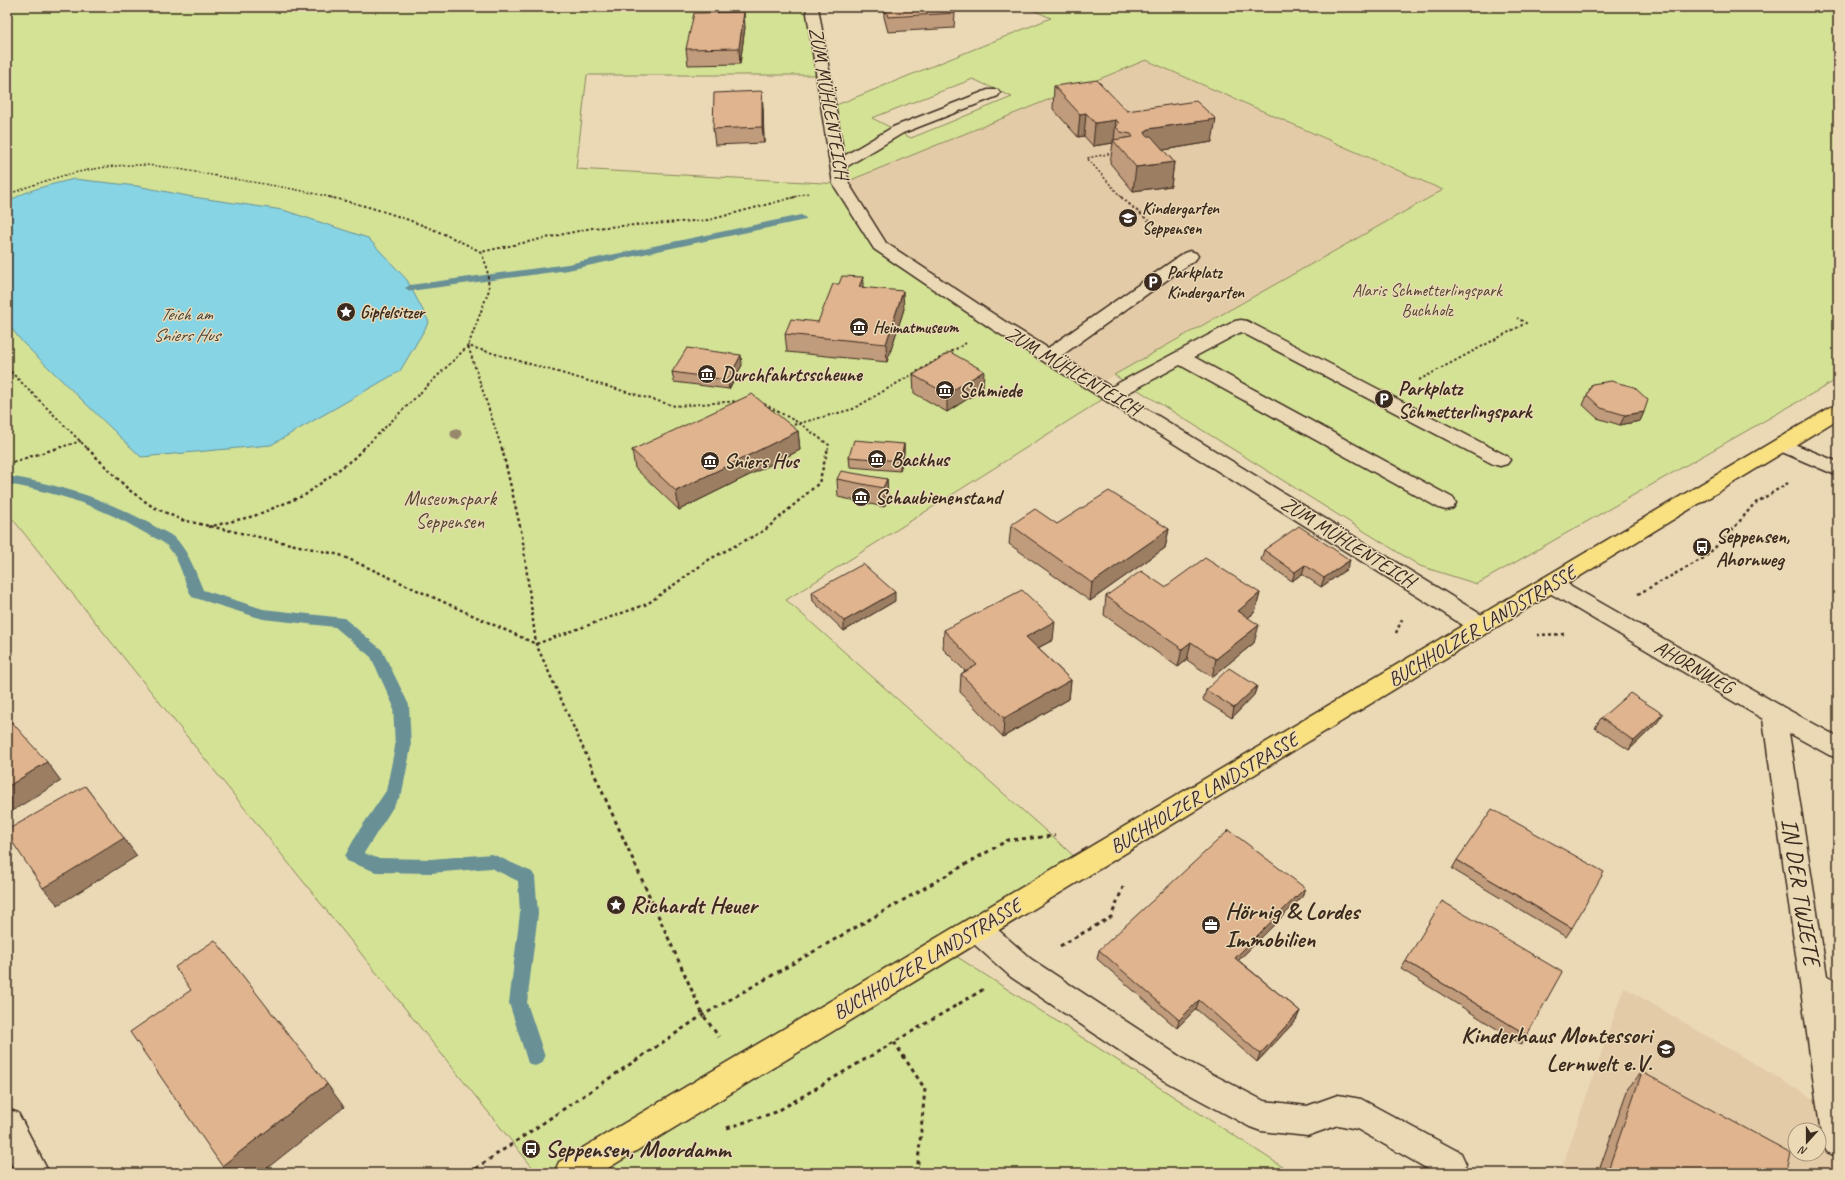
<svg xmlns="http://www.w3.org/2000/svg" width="1845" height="1180" viewBox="0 0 1845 1180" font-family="Caveat,sans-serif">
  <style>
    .built { fill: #e4cba7; fill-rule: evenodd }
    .green { fill: #d4e296; stroke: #88865a; fill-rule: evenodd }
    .water { fill: #86d4e4; stroke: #689095 }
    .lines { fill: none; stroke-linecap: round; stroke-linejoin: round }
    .stream { fill: #689095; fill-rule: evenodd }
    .minor-casing { stroke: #3b2a1e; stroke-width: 3 }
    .major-casing { stroke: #3b2a1e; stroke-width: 3 }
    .path-far3 { stroke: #3b2a1e; stroke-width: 1.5; stroke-dasharray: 2 2; stroke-linecap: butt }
    .path-far2 { stroke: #3b2a1e; stroke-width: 2; stroke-dasharray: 2.5 2.5; stroke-linecap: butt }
    .path-far1 { stroke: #3b2a1e; stroke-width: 2.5; stroke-dasharray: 3 3; stroke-linecap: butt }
    .path { stroke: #3b2a1e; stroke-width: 3; stroke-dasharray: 4 4; stroke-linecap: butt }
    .minor { fill: #ebd9b6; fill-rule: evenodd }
    .major { fill: #f9e181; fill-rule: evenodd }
    .tree { fill: #97886c }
    .wall { fill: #c09b7b; stroke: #3b2a1e }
    .shaded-wall { fill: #9c7e64; stroke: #3b2a1e }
    .building { fill: #dfb48f; stroke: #3b2a1e }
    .labels { text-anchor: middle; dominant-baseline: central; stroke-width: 3; stroke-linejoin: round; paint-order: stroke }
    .far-poi-label { font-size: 17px; font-weight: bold; fill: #3b2a1e; stroke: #ebd9b6; text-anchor: start }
    .far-park-label { font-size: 17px; fill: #524630; stroke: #ebd9b6 }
    .far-water-label { font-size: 18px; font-style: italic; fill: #46443c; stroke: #ebd9b6 }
    .street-label { font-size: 20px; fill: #3b2a1e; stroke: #ebd9b6 }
    .poi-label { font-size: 20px; font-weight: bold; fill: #3b2a1e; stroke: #ebd9b6; text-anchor: start }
    .park-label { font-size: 20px; fill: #524630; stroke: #ebd9b6 }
    .near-street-label { font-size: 24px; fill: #3b2a1e; stroke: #ebd9b6 }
    .near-poi-label { font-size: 24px; font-weight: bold; fill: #3b2a1e; stroke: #ebd9b6; text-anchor: start }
  </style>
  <rect width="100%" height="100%" fill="#ebd9b6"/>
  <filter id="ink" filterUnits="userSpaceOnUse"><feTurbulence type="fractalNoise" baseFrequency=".025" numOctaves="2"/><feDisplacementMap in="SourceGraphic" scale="8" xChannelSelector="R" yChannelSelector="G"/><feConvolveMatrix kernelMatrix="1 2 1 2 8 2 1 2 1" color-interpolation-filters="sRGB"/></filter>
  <g filter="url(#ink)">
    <g class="built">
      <polygon points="1146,60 1443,190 1097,385 880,246 841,184"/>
      <path d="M1624,987L1834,1111L1838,1141V1173H1560ZM1795,1130H1819V1154H1795Z"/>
    </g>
    <path class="green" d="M7,7H812L824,75H587L576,169L841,184L829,108L1051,18L1026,7H1838V379L1477,584L1420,566L1114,375L1443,190L1146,60L841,184L880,246L1111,394L786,600L1084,865L945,949L1292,1173H537L7,512ZM973,79L1012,97L911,138L872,118Z"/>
    <path class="water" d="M74,179L137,186L193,197L283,210L368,238L407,280L429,322L400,371L271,445L141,457L23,343L7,323V203C26,189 51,185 74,179Z"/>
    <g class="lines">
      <g class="stream">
        <polygon points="801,215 806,218 805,220 568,270 410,291 405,288 410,285 568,264"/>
        <path d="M7,476C59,484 109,500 154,526C162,531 172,534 178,541C190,555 196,573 203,590L263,609L344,618L382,650L409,705L411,747L402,793L364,853L377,858L431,859L492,854L532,872L535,877L538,913L527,1003L545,1057L542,1063L535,1066L528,1063L509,1003L520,913L518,881L491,868L431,873L376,872L347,861L345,856L358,832L386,791L395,747L393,705L371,657L335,627L263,619L192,597C183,581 181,561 168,547C162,540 152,537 145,533C102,507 56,492 7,484Z"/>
      </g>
      <defs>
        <g id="minor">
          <polygon points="806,7 818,7 844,156 893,127 988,90 998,90 1000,93 998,96 903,133 846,167 849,184 886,243 1004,321 1048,348 1184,253 1190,251 1196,253 1198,256 1196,259 1061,356 1111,387 1235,321 1241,320 1247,321 1507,456 1510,460 1507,464 1500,466 1493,464 1241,332 1194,357 1453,498 1456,503 1453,508 1446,510 1439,508 1180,365 1124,395 1490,620 1493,626 1490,632 1482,634 1474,632 992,329 874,249 833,184"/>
          <polygon points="1782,439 1838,462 1838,476 1775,449 1772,445 1775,441"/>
          <polygon points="1551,576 1559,579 1783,707 1838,737 1838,758 1829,755 1789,733 1827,976 1838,981 1838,1008 1832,1006 1838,1042 1838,1157 1827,1152 1822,1141 1763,719 1543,589 1540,584 1543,579"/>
          <polygon points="977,917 987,920 1031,959 1185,1060 1264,1101 1307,1106 1338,1095 1361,1099 1461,1153 1466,1164 1462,1173 1435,1173 1357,1129 1338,1125 1307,1136 1261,1131 1250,1127 1163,1080 1011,977 967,938 963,929 967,920"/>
          <polygon points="7,1109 18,1113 49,1173 16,1173 7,1156"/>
        </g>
        <polygon id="major" points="1838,405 1838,419 600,1173 554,1173 559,1162 1831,407"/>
      </defs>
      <use href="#minor" class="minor-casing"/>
      <use href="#major" class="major-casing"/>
      <g class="path-far3">
        <polyline points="1113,153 1087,158 1122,198"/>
        <path d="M7,195C46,179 87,167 130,165C159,164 188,171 217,176C256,183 295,188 333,198"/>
        <polyline points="791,198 808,193"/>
      </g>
      <g class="path-far2">
        <path d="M329,197C382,209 432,226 481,252"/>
        <polyline points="1121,197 1165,235"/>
        <polyline points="7,368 88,449"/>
        <polyline points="1419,380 1526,323 1517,318"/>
        <polyline points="764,404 799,423 829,445 828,449"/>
        <polyline points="789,426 853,409 966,343"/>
        <polyline points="55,449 81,441"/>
        <polyline points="363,449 468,346 675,406 739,401"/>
        <polyline points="502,449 468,346 489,290 487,267 481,252 592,228 709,220 795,197"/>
      </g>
      <g class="path-far1">
        <polyline points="87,448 129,490 153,507 182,520 340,555 536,644 647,604 710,559 765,530 819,483 828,448"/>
        <polyline points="502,448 522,535 536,644 593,770"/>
        <polyline points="7,464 58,448"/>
        <polyline points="208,527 254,516 305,495 353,459 364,448"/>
        <polyline points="1638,594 1704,558 1729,534 1754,504 1788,483"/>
        <polyline points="1396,633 1403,617"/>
        <polyline points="1537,635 1566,634"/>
      </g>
      <g class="path">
        <polyline points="592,769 703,1015 719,1037"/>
        <polyline points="1060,946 1111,917 1123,887"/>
        <polyline points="894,1042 925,1089 917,1173"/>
        <polyline points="727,1128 776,1112 984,989"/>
        <polyline points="469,1173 703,1015 1008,840 1055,836"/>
      </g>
      <use href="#minor" class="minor"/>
      <use href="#major" class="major"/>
    </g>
    <circle class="tree" cx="456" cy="434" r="5.5"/>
    <g class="wall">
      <polygon points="884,7 952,7 955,13 954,28 888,32 884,17"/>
      <polygon points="745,27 740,64 688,65 686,49"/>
      <polygon points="1054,86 1127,111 1212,142 1163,150 1174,162 1171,186 1133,191 1110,163 1113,143 1093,146 1084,136 1078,137 1053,109"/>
      <polygon points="763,107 764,143 715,145 713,129"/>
      <polygon points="863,287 904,309 887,362 787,352 785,334 818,322"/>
      <polygon points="742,365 729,389 674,382 672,372"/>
      <polygon points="913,375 983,389 947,412 914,393"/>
      <polygon points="1592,384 1644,412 1640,421 1620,425 1597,418 1583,405"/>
      <polygon points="798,431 800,450 679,510 635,468 632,450"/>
      <polygon points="904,444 904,453 900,471 850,467 849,457"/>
      <polygon points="837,479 887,479 888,498 884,507 838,497"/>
      <polygon points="1057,524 1169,529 1165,548 1090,601 1009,544 1011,525"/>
      <polygon points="1264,550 1350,560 1347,569 1321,587 1302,574 1292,581 1261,560"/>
      <polygon points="1165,587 1260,593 1255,612 1248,618 1254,643 1212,677 1187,660 1178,667 1104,615 1106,596"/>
      <polygon points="812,592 895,601 844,631 813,601"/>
      <polygon points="944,630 1053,640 1038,648 1071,680 1069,699 1003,737 960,692 961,674 965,671 943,649"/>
      <polygon points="1257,686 1254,695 1232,718 1203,700 1206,690"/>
      <polygon points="1601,718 1657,723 1629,750 1595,728"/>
      <polygon points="1457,860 1572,928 1566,937 1452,869"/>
      <polygon points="1302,897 1238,960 1300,1011 1296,1020 1257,1062 1196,1009 1177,1028 1097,959 1099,950"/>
      <polygon points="1406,961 1527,1035 1521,1044 1401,969"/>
      <polygon points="1642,1072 1786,1173 1598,1173 1628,1088"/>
    </g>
    <g class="shaded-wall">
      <polygon points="744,12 745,27 740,64 739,48"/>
      <polygon points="762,91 763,107 764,143 762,127"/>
      <polygon points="1086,113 1084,136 1078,137 1080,114"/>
      <polygon points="1216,119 1212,142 1145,153 1145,133 1148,129"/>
      <polygon points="1116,120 1114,141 1113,140 1113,143 1093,146 1095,123"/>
      <polygon points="1174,162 1171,186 1133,191 1136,167"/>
      <polygon points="863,277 863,295 859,287"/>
      <polygon points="903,291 904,309 887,362 886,344"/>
      <polygon points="741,355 742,365 729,389 728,380"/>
      <polygon points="984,371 983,389 947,412 947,394"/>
      <polygon points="1644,412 1640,421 1620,425 1625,415"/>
      <polygon points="798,431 800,450 679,510 676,491"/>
      <polygon points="904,444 904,453 900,471 900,461"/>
      <polygon points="887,479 888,498 884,507 883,488"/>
      <polygon points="1169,529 1165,548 1090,601 1092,583"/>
      <polygon points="1350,560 1347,569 1321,587 1324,578"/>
      <polygon points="1305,565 1302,574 1292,581 1295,572"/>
      <polygon points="895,592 895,601 844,631 844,621"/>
      <polygon points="1260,593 1255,612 1234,629 1238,611"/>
      <polygon points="1055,621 1053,640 1024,655 1026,637"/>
      <polygon points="1259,625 1254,643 1212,677 1216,659"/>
      <polygon points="1191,642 1187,660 1178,667 1182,649"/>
      <polygon points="7,672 10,676 7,678"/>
      <polygon points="1071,680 1069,699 1003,737 1004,718"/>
      <polygon points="1257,686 1254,695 1232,718 1234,708"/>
      <polygon points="1663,714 1657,723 1629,750 1634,741"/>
      <polygon points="47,762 61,781 7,814 7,787"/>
      <polygon points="85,786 137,856 58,905 43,888"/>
      <polygon points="1305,888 1302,897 1232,967 1235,958"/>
      <polygon points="1199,1000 1196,1009 1177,1028 1179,1020"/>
      <polygon points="1300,1011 1296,1020 1257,1062 1260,1054"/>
      <polygon points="327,1084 344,1107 261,1173 229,1173 222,1166"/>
    </g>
    <g class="building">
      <polygon points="885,7 952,7 955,13 888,17"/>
      <polygon points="744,12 739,48 686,49 694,13"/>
      <polygon points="1097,80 1127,111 1196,101 1216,119 1148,129 1145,133 1147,136 1151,136 1174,162 1136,167 1113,140 1133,137 1131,134 1121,132 1116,127 1119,123 1116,120 1095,123 1086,113 1080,114 1054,86"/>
      <polygon points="762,91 762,127 713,129 714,93"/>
      <polygon points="842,276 863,277 859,287 903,291 886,344 785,334 791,319 818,322 833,284 839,284"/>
      <polygon points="687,348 741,355 728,380 672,372"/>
      <polygon points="950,352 984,371 947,394 913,375"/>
      <polygon points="1611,381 1634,387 1648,400 1644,412 1625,415 1601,408 1587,395 1592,384"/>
      <polygon points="752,394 798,431 676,491 632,450"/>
      <polygon points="854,440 904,444 900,461 849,457"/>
      <polygon points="841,471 887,479 883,488 837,479"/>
      <polygon points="1109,491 1169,529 1092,583 1011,525 1035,509 1057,524"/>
      <polygon points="1299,526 1350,560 1324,578 1305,565 1295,572 1264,550"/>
      <polygon points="1205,558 1260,593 1238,611 1259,625 1216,659 1191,642 1182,649 1106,596 1141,571 1165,587"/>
      <polygon points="863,564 895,592 844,621 812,592"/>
      <polygon points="1022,590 1055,621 1026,637 1071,680 1004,718 961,674 977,665 944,630"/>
      <polygon points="1229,668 1257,686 1234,708 1206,690"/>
      <polygon points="1630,693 1663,714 1634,741 1601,718"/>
      <polygon points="11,721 47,762 7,787 7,724"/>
      <polygon points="85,786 124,838 43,888 7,834 7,830"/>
      <polygon points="1492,809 1604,872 1572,928 1457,860"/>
      <polygon points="1229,830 1305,888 1235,958 1300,1011 1260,1054 1199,1000 1179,1020 1099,950"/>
      <polygon points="1442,901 1562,972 1527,1035 1406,961"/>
      <polygon points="215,940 327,1084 222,1166 130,1032 191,990 175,967"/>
      <polygon points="1642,1072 1791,1153 1786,1173 1607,1173"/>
    </g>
  </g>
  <defs>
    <symbol id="school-disc" viewBox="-11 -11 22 22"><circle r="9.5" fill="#3b2a1e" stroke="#ebd9b6"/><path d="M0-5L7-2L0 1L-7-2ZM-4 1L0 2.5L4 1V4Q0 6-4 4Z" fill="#fff"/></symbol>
    <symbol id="parking-disc" viewBox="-11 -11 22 22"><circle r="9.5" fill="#3b2a1e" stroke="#ebd9b6"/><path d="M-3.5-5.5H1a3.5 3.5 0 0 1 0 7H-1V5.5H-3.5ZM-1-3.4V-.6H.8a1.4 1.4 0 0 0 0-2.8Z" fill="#fff"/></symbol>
    <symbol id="sight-disc" viewBox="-11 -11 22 22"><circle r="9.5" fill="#3b2a1e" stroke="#ebd9b6"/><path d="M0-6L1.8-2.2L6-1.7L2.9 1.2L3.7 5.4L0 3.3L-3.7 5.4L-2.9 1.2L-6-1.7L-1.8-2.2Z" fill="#fff"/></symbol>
    <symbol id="museum-disc" viewBox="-11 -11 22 22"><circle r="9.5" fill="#3b2a1e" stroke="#ebd9b6"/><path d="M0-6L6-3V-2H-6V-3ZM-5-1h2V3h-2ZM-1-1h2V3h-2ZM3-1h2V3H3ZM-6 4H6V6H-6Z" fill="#fff"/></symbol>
    <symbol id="bus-disc" viewBox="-11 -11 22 22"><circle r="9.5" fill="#3b2a1e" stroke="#ebd9b6"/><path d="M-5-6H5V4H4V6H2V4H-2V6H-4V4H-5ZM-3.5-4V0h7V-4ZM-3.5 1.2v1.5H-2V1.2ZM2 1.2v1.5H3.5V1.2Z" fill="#fff"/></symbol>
    <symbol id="office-disc" viewBox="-11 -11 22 22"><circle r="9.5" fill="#3b2a1e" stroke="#ebd9b6"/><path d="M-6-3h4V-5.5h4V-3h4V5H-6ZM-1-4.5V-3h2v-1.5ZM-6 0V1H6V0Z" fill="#fff"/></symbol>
  </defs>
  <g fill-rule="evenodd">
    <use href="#school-disc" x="1117" y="207" width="22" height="22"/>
    <use href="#parking-disc" x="1142" y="271" width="22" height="22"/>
    <use href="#sight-disc" x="335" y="301" width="22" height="22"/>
    <use href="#museum-disc" x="848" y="316" width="22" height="22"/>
    <use href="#museum-disc" x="696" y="363" width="22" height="22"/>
    <use href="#museum-disc" x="934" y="379" width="22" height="22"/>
    <use href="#parking-disc" x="1373" y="388" width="22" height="22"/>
    <use href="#museum-disc" x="866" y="448" width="22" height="22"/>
    <use href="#museum-disc" x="699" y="450" width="22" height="22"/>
    <use href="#museum-disc" x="850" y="486" width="22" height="22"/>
    <use href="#bus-disc" x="1691" y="536" width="22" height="22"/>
    <use href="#sight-disc" x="605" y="894" width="22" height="22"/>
    <use href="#office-disc" x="1200" y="914" width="22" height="22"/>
    <use href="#school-disc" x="1655" y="1038" width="22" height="22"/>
    <use href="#bus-disc" x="520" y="1138" width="22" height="22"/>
  </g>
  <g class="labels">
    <g class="far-poi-label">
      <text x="1142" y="208">Kindergarten<tspan x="1142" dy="20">Seppensen</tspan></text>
      <text x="1167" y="272">Parkplatz<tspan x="1167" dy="20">Kindergarten</tspan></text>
      <text x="360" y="312">Gipfelsitzer</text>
      <text x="873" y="327">Heimatmuseum</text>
    </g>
    <g class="far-park-label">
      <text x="1427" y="290">Alaris Schmetterlingspark<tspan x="1427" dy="20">Buchholz</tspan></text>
    </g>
    <g class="far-water-label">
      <text x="186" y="314">Teich am<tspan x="186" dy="21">Sniers Hus</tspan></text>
    </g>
    <g class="street-label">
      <text transform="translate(829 103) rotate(80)">ZUM MÜHLENTEICH</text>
      <text transform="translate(1073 371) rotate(31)">ZUM MÜHLENTEICH</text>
      <text transform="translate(1348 542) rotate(32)">ZUM MÜHLENTEICH</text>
      <text transform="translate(1482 626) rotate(-31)">BUCHHOLZER LANDSTRASSE</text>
      <text transform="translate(1694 667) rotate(30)">AHORNWEG</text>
      <text transform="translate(1204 793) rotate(-31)">BUCHHOLZER LANDSTRASSE</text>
      <text transform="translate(927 959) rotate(-31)">BUCHHOLZER LANDSTRASSE</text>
    </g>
    <g class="poi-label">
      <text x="721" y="374">Durchfahrtsscheune</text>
      <text x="1398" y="388">Parkplatz<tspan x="1398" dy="23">Schmetterlingspark</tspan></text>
      <text x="959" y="390">Schmiede</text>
      <text x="891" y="459">Backhus</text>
      <text x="724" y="461">Sniers Hus</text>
      <text x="875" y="497">Schaubienenstand</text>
      <text x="1716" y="536">Seppensen,<tspan x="1716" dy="23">Ahornweg</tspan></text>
    </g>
    <g class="park-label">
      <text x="450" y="498">Museumspark<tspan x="450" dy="23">Seppensen</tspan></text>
    </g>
    <g class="near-street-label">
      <text transform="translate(1801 892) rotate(81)">IN DER TWIETE</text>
    </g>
    <g class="near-poi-label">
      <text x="630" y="905">Richardt Heuer</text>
      <text x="1225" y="911">Hörnig &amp; Lordes<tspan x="1225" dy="28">Immobilien</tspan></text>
      <text x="1652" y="1035" text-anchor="end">Kinderhaus Montessori<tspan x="1652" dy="28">Lernwelt e.V.</tspan></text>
      <text x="545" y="1149">Seppensen, Moordamm</text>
    </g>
  </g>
  <rect width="1845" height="1180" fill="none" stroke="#ebd9b6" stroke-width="24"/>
  <rect x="12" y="12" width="1821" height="1156" fill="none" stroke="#3b2a1e" stroke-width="1.5" filter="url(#ink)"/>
  <g transform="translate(1807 1142) rotate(201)"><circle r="19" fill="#ebd9b6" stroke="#a59379"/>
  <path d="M0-3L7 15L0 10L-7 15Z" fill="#3b2a1e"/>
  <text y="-6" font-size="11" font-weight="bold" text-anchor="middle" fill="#3b2a1e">N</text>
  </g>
</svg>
